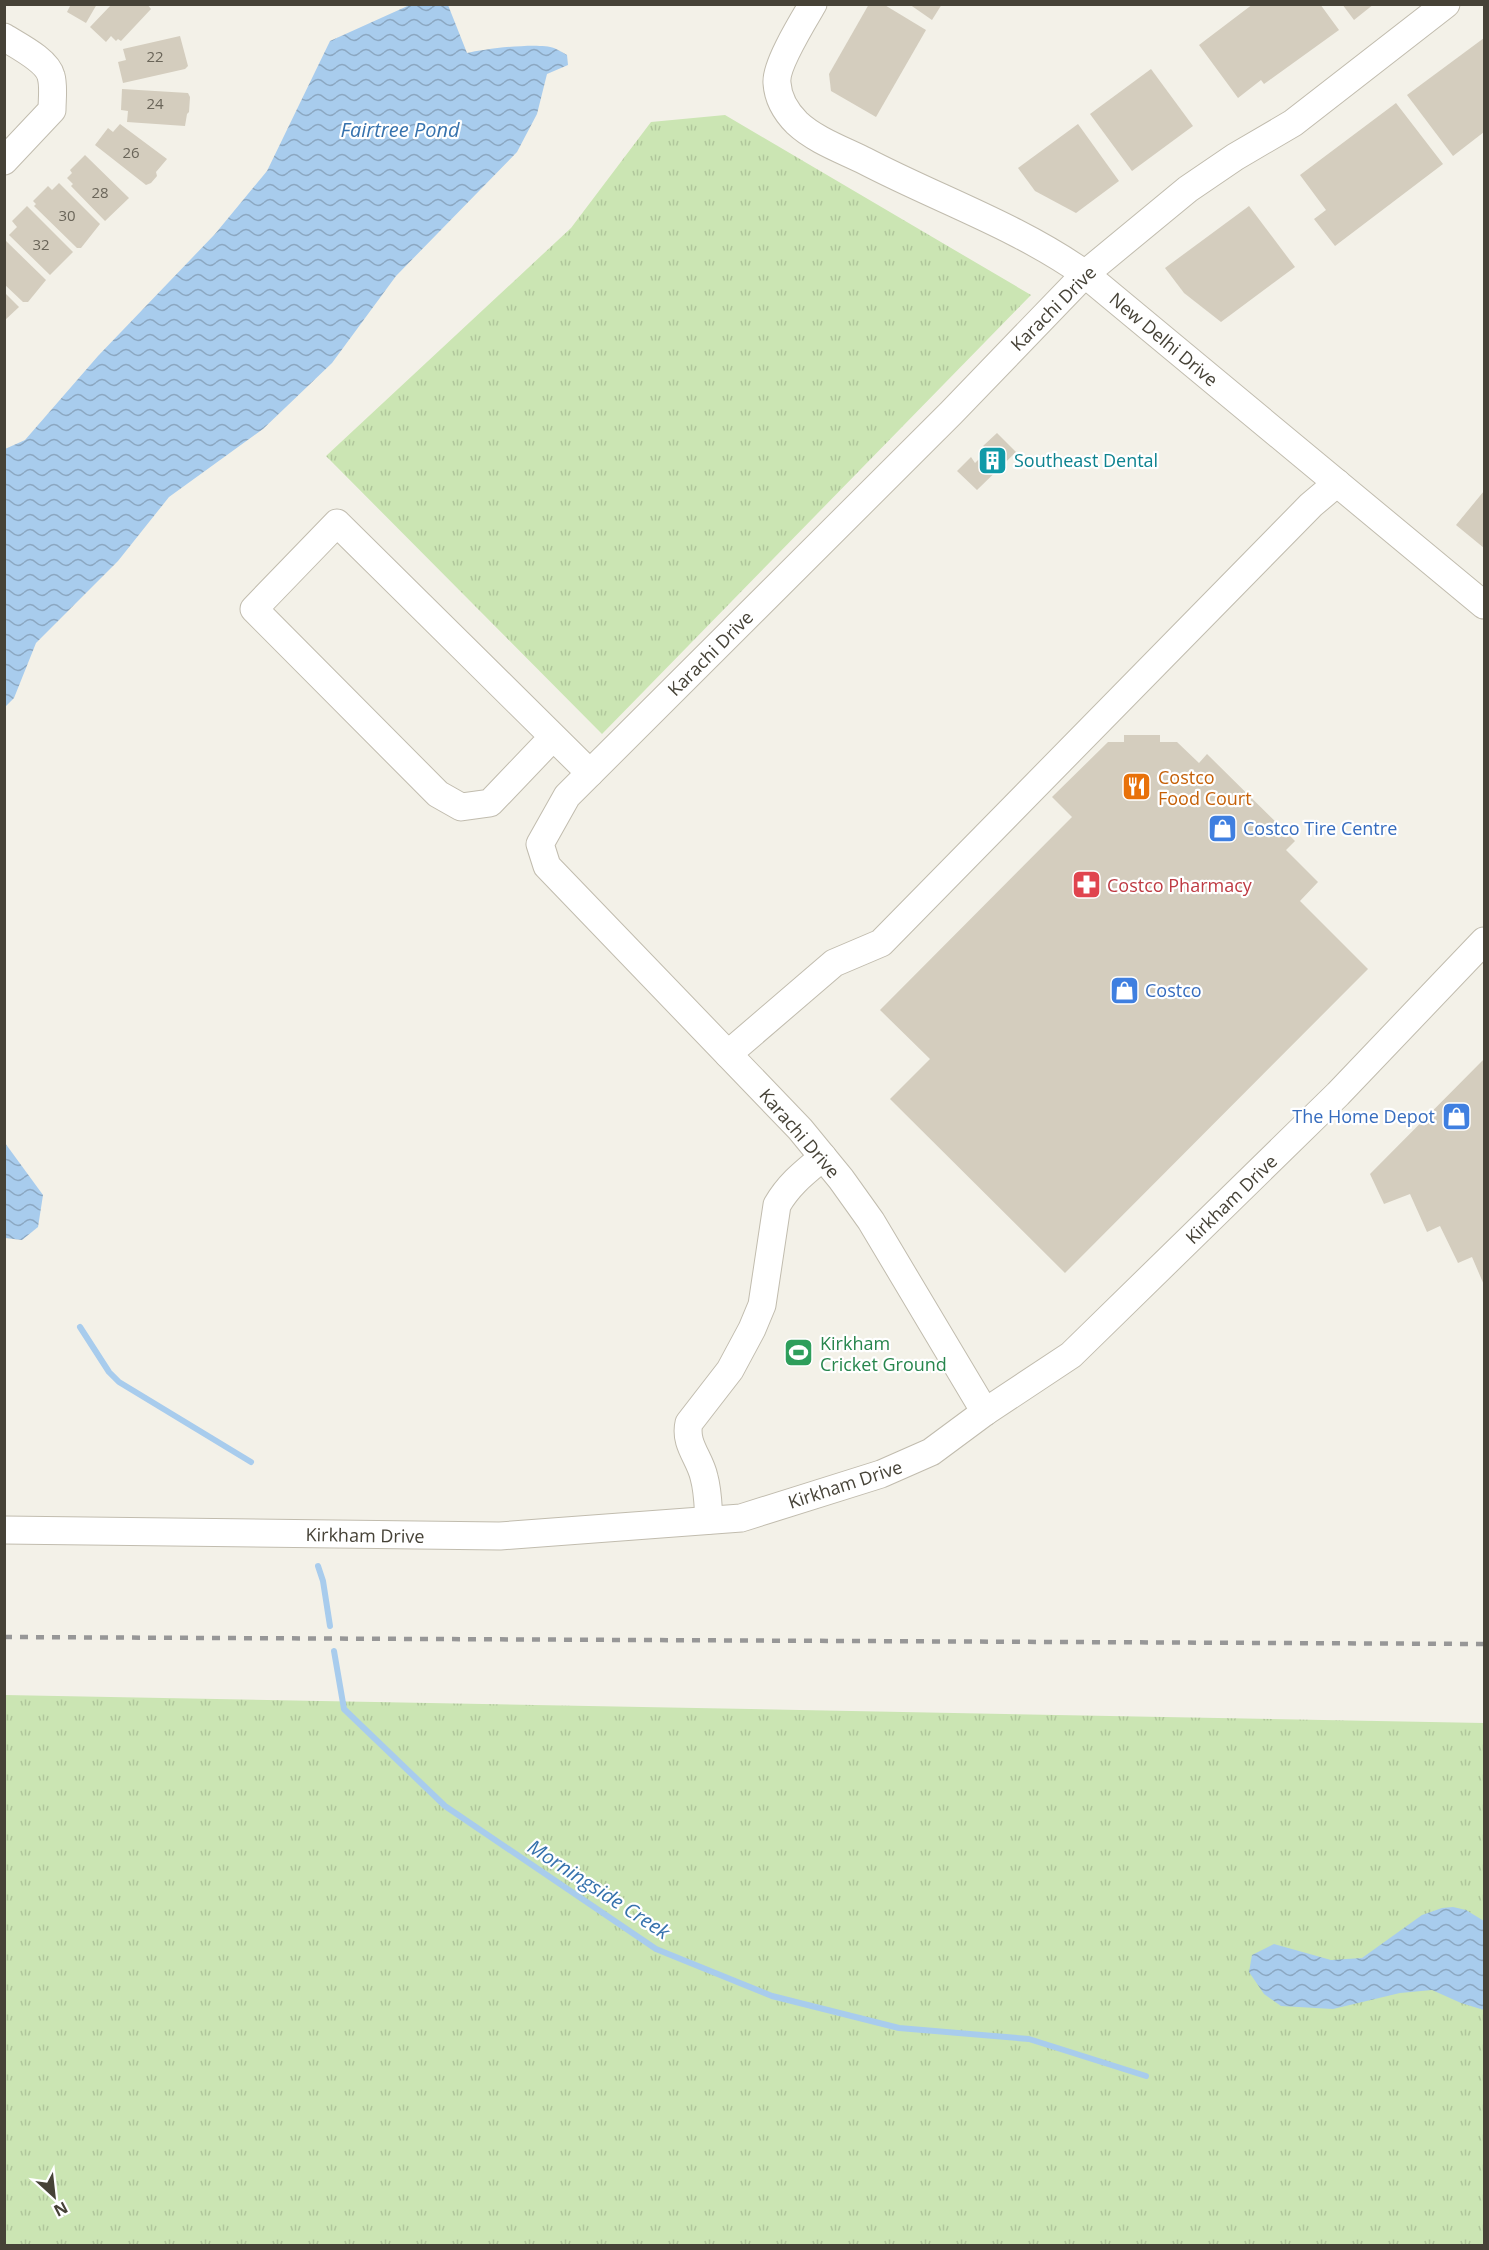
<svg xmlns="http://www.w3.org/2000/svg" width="1489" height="2250" viewBox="0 0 1489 2250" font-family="'Open Sans',sans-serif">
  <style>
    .grass { fill: url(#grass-tufts) }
    .water { fill: url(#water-waves) }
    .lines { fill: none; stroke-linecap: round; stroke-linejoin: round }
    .stream { stroke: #a8cced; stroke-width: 6 }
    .building { fill: #d4cdbe }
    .minor-casing { stroke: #c1bcae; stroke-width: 29 }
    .minor { stroke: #fff; stroke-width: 27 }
    .rail { stroke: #979797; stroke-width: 4.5; stroke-dasharray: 8 8; stroke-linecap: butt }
    .labels { text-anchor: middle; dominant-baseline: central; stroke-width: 4.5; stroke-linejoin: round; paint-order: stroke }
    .number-label { font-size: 15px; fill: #6a6559 }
    .street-label { font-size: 18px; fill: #464237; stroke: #fff }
    .culture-label { font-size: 18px; fill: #0d838f; stroke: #fff; text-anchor: start }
    .food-label { font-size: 18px; fill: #c56008; stroke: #fff; text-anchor: start }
    .shop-label { font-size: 18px; fill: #366cbe; stroke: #fff; text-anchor: start }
    .health-label { font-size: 18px; fill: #be3a42; stroke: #fff; text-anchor: start }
    .leisure-label { font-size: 18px; fill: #27864d; stroke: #fff; text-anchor: start }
    .water-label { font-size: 20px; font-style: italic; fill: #3672ad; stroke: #fff }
  </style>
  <defs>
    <pattern id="grass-tufts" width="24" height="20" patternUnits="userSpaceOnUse" patternTransform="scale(1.5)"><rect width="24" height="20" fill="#cbe5b3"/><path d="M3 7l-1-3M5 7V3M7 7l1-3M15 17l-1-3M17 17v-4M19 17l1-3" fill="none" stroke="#b0c69b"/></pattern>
    <pattern id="water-waves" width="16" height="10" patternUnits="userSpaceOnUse" patternTransform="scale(1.5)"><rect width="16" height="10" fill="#a8cced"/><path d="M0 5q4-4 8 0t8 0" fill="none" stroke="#8ba7c1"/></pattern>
  </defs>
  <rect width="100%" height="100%" fill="#f3f1e8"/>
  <g class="grass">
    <polygon points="725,115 1031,295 602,734 326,456 571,228 651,122"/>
    <polygon points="5,1695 1484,1723 1484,2245 5,2246"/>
  </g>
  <g class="water">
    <path d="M412,4L448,5L467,53C485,49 538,42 554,48C559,50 563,53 567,55L568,65L547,74L537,114L517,152L396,276L332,363L263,429L169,497L118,561L36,643L14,698L5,707V449L25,440L98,356L215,234L267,171L330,41Z"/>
    <polygon points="5,1143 43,1195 38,1227 22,1240 5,1238"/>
    <polygon points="1453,1907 1466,1910 1484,1921 1484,2010 1461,2003 1432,1990 1400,1993 1333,2009 1281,2006 1264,1994 1249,1972 1252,1955 1274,1944 1331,1960 1362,1958 1422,1915 1442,1908"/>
  </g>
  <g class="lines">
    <g class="stream">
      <polyline points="80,1327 109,1372 119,1382 251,1462"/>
      <polyline points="318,1566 323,1581 330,1626"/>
      <polyline points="334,1651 344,1709 445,1806 656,1949 772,1996 899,2028 1029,2039 1146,2076"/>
    </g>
  </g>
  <g class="building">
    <polygon points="71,4 97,4 86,23 67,12"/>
    <polygon points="112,4 147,4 151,9 121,41 118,39 116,41 111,36 106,42 90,27"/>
    <polygon points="869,4 883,4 926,30 876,117 831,91 829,74"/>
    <polygon points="909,4 942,4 932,20"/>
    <polygon points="1253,4 1320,4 1339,30 1264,84 1261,80 1238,98 1199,45"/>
    <polygon points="1342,4 1374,4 1354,20"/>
    <polygon points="180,36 188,66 185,69 123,83 118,62 126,60 123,49"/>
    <polygon points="1484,38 1484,132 1453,156 1407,95"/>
    <polygon points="1151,69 1193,126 1132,171 1090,114"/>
    <polygon points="122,89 188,93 190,97 189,112 187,114 185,126 127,122 128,111 121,110"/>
    <polygon points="1396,103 1443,164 1335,246 1314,219 1326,210 1300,175"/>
    <polygon points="120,124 167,159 156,172 157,176 151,183 146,185 95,145 108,128 113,132"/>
    <polygon points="1078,124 1119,181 1076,213 1035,191 1018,168"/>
    <polygon points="85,155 129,198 105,221 71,186 73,184 67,178 72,173 70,170"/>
    <polygon points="59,183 100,224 81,248 77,248 34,206 36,204 33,201 48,186 52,190"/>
    <polygon points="27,206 73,252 50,275 9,235 17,227 12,221"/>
    <polygon points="1249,206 1295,267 1221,322 1184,293 1165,268"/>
    <polygon points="4,239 46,280 28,302 23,302 4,284"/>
    <polygon points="4,292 19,307 4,321"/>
    <polygon points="997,433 1016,452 977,490 957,471 971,457 975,463 988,450 983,446"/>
    <polygon points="1484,491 1484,548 1456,525"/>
    <polygon points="1124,735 1160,735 1160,742 1177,742 1199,763 1207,754 1295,841 1286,850 1318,882 1300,901 1368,969 1065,1273 890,1099 930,1059 880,1010 1072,817 1052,797 1108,742 1124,742"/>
    <polygon points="1484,1059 1484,1285 1472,1257 1458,1263 1440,1226 1427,1232 1410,1194 1384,1204 1370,1174"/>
  </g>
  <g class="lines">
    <defs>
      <g id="minor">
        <path d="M813,4C803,21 775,66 777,83C778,99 786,112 797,123C815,140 843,150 865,161C938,199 1017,226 1085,274L1484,605"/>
        <path d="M4,37C18,46 47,60 51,76C54,86 52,99 52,110L4,161"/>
        <polyline points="553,737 490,803 461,807 438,794 254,609 337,523 590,773"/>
        <polyline points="728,1054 834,963 881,943 1311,505 1337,483"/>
        <polyline points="985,1412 871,1221 841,1179 800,1129 547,866 540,844 567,796 951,413 1085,274 1188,189 1235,157 1293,123 1446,4"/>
        <path d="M709,1520C708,1506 708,1491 704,1477C700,1458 684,1444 689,1423L730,1370L752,1329L762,1305L777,1205C789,1184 805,1172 823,1157"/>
        <polyline points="4,1530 500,1536 741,1518 881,1474 931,1452 985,1412 1071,1355 1338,1094 1484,941"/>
      </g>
    </defs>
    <use href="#minor" class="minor-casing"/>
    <use href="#minor" class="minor"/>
    <polyline class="rail" points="4,1637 1484,1644"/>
  </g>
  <defs>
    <symbol id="building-square" viewBox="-11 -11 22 22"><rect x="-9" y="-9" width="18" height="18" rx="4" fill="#0f9aa8" stroke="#fff"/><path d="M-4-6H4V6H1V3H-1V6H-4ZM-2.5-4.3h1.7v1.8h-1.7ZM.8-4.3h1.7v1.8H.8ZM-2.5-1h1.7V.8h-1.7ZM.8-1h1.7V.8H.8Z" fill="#fff"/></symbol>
    <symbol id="restaurant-square" viewBox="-11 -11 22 22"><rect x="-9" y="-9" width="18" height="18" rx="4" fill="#e8710a" stroke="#fff"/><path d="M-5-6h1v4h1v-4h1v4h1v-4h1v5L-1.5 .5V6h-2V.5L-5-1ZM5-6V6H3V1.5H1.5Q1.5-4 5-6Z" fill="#fff"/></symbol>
    <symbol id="shop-square" viewBox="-11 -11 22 22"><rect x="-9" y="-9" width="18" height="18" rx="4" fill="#3f7fe0" stroke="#fff"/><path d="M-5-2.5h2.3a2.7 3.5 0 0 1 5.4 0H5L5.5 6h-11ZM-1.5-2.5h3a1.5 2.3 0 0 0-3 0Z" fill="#fff"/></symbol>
    <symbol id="pharmacy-square" viewBox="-11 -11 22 22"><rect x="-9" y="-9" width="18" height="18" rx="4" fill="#e0444e" stroke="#fff"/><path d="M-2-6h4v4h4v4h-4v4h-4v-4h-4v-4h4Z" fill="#fff"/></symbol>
    <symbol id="stadium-square" viewBox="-11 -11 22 22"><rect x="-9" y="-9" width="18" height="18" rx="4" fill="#2e9e5b" stroke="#fff"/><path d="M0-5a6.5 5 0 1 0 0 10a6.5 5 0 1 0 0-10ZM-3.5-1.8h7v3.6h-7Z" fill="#fff"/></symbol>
  </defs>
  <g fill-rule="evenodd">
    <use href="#building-square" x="976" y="444" width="33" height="33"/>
    <use href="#restaurant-square" x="1120" y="770" width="33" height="33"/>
    <use href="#shop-square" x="1206" y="812" width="33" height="33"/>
    <use href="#pharmacy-square" x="1070" y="868" width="33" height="33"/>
    <use href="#shop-square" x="1108" y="974" width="33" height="33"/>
    <use href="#shop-square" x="1440" y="1100" width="33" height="33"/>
    <use href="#stadium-square" x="782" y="1336" width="33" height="33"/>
  </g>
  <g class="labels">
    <g class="number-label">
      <text x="155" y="56">22</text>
      <text x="155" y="103">24</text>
      <text x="131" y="152">26</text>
      <text x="100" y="192">28</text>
      <text x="67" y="215">30</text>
      <text x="41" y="244">32</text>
    </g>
    <g class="street-label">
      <text transform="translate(1053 308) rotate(-45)">Karachi Drive</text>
      <text transform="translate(1164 339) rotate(40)">New Delhi Drive</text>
      <text transform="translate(710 653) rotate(-45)">Karachi Drive</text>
      <text transform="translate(800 1133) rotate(49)">Karachi Drive</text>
      <text transform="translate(1231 1199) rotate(-44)">Kirkham Drive</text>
      <text transform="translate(845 1484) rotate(-18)">Kirkham Drive</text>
      <text transform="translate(365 1535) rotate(1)">Kirkham Drive</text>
    </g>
    <g class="culture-label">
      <text x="1014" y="460">Southeast Dental</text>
    </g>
    <g class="food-label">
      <text x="1158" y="777">Costco<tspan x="1158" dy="21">Food Court</tspan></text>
    </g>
    <g class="shop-label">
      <text x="1243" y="828">Costco Tire Centre</text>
      <text x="1145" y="990">Costco</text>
      <text x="1435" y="1116" text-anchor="end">The Home Depot</text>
    </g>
    <g class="health-label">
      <text x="1107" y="885">Costco Pharmacy</text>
    </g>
    <g class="leisure-label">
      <text x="820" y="1343">Kirkham<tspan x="820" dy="21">Cricket Ground</tspan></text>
    </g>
    <g class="water-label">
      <text x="400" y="129">Fairtree Pond</text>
      <text transform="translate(599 1889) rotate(33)">Morningside Creek</text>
    </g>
  </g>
  <rect width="1489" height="2250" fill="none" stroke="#464237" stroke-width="12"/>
  <g transform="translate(54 2196) rotate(153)" stroke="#ffffff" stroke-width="4.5" paint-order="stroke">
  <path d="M0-4.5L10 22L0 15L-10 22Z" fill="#464237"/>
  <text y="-9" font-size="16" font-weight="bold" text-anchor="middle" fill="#464237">N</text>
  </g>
</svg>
